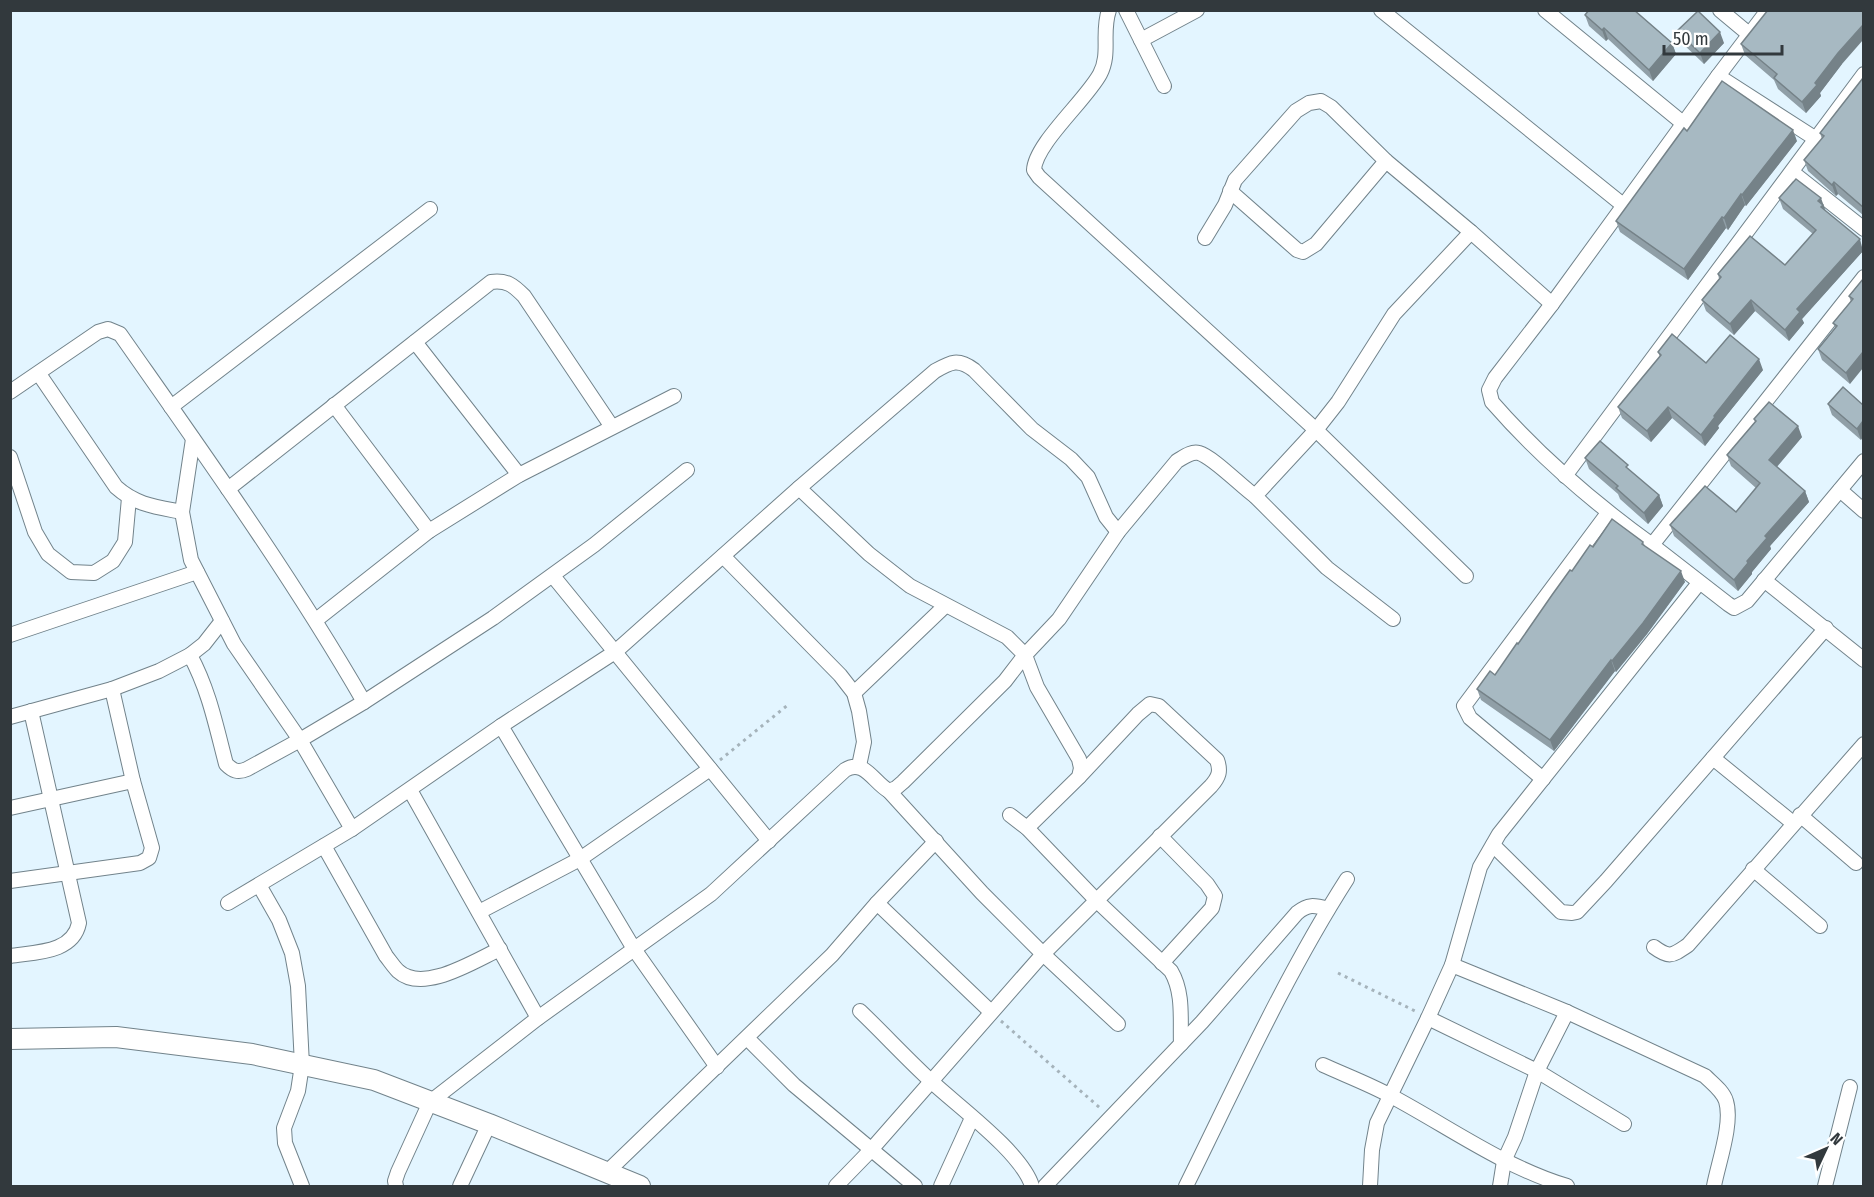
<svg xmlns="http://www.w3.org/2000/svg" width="1874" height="1197" viewBox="0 0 1874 1197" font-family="'Fira Sans Condensed',sans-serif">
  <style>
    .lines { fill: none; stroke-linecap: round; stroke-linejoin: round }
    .street-casing { stroke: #72838b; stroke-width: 16 }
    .secondary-casing { stroke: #72838b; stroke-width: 22 }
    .path { stroke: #a5b3bb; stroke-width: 3; stroke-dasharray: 3 4.5; stroke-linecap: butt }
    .street { stroke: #fff; stroke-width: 14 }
    .secondary { stroke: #fff; stroke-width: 20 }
    .wall { fill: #909fa7 }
    .shaded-wall { fill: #758288 }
    .building { fill: #a7b9c2; stroke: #758288; stroke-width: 1.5 }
  </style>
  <rect width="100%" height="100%" fill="#e3f5ff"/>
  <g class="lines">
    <defs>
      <g id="street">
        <path d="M1109,10C1101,33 1111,53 1100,74C1086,100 1035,144 1034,170L1039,177L1316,430L1466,576"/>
        <polyline points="1126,10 1164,86"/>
        <polyline points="1381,10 1623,205"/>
        <polyline points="1545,10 1684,124"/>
        <polyline points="1720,10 1750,35"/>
        <path d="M1768,10L1718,76L1552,304L1495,378L1489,390L1492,402C1539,456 1594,503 1652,545L1864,277"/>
        <polyline points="1141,40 1197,10"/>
        <polyline points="1718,76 1816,139"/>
        <polyline points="1792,172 1864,229"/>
        <polyline points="1230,191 1297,250 1303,252 1316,244 1386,161"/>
        <polyline points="1205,238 1225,205 1235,180 1296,111 1309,103 1321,101 1331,107 1386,161 1471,232 1552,304"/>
        <polyline points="415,342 519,475"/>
        <path d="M39,374L116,487C136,505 156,507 182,512"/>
        <path d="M10,392L98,332L108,329L120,334C204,454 290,574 364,702"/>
        <polyline points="334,405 429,531"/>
        <polyline points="171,407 430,209"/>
        <polyline points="193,439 182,512 191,560 234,644 300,740 352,829"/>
        <polyline points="10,457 35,532 48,554 71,572 94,573 113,561 125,542 129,498"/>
        <polyline points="1565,476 1864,74"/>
        <polyline points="799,488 869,554 910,586 1007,637 1025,655 1037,687 1079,759 1081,768 1079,777 1027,828"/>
        <path d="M228,489L491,282C507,280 513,285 524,296L612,427"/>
        <polyline points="1840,490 1864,511"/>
        <polyline points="1652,545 1728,604 1734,608 1747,601 1864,461"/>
        <polyline points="723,556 840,675 854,693 859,711 864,742 859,766"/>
        <polyline points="553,576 769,841"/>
        <polyline points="1764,580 1864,660"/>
        <polyline points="1393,619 1327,568 1255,496 1316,430 1338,402 1394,314 1471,232"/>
        <polyline points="316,620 429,531 519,475 674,396"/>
        <polyline points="10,635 197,572"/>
        <path d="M190,655C209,690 216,726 226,764C233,771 238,773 247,769L300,740L364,702L493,618L594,545L687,470"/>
        <polyline points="854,693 945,606"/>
        <polyline points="10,717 112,689 159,671 190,655 204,644 222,621"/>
        <polyline points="501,726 634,949 717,1067"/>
        <polyline points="1713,758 1793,823"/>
        <polyline points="1543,779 1470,718 1464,706 1608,513"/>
        <polyline points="410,790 538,1018"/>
        <polyline points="889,791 982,893 1043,954 1118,1024"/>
        <polyline points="10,808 133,781"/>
        <path d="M1010,815L1027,828L1097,901L1171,971C1184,993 1180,1020 1181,1044"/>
        <polyline points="1800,815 1856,863"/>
        <polyline points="1160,836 1207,884 1215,896 1212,908 1162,963"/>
        <polyline points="1493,845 1561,912 1572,913 1577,912 1606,881 1826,628"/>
        <path d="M324,846L386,956C390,961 394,967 398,971C423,994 474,961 500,949"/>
        <polyline points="1753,869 1820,926"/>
        <polyline points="10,881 140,863 149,858 152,848 133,781 112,689"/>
        <polyline points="259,885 279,920 292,953 298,986 302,1065 298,1091 284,1128 285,1143 302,1186"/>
        <path d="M228,903L352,829L501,726L615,652L799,488L935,371C951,362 958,358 974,370L1032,429L1071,459L1088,477L1106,517L1118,532"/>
        <polyline points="877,903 991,1012"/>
        <polyline points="479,912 580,859 710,769"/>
        <path d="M1654,947C1670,959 1673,955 1688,945L1864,744"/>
        <path d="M10,956C36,952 73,953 79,923L31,711"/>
        <path d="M1452,965L1567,1012L1705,1076C1712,1083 1723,1091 1726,1101C1733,1123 1718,1164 1714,1186"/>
        <path d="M860,1011C884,1034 907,1059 932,1082C959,1107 1022,1153 1032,1186"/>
        <polyline points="1428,1018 1537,1071 1624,1124"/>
        <polyline points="747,1038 794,1085 915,1186"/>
        <path d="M1323,1065C1345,1075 1369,1084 1391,1096C1449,1127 1504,1167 1567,1186"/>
        <polyline points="606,1173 832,955 877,903 936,841"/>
        <path d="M396,1186L395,1181L398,1172L430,1102L538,1018L711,894L845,770C864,758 874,783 889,791L896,788L903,782L1005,681L1025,655L1059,619L1118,532L1177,461C1184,457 1191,451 1199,453C1213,457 1242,487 1255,496"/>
        <polyline points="460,1186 489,1124"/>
        <path d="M836,1186L870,1151L1043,954L1211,786C1219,777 1221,771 1217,760L1159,706L1150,704L1138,714L1079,777"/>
        <polyline points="941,1186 972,1118"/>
        <path d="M1045,1186L1202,1022L1297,913C1308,904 1314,905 1328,909"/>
        <path d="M1186,1186C1237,1083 1285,976 1347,879"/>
        <polyline points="1370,1186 1372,1150 1377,1123 1428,1018 1452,965 1480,867 1499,834 1699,583"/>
        <polyline points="1500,1186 1504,1161 1515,1137 1537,1071 1567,1012"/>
        <polyline points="1825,1186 1850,1087"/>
      </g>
      <polyline id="secondary" points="10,1039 116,1037 252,1054 374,1080 489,1124 640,1186"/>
    </defs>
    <use href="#street" class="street-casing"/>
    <use href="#secondary" class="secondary-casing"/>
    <g class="path">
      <polyline points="720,760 789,704"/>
      <polyline points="1338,973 1417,1012"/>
      <polyline points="1001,1021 1100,1108"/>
    </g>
    <use href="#street" class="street"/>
    <use href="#secondary" class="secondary"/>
  </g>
  <g class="wall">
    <polygon points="1585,15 1672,43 1676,54 1653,81 1608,39 1606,41 1589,26"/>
    <polygon points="1677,31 1724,43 1704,64 1681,42"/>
    <polygon points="1741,44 1842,64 1820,93 1821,96 1806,113 1778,89 1774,80 1745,55"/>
    <polygon points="1863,78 1863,215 1838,194 1836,196 1808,171 1804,160 1822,139 1820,133"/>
    <polygon points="1687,131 1797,141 1746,206 1745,205 1728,230 1726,228 1688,280 1620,232 1616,221"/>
    <polygon points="1779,198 1824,210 1863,249 1863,251 1802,319 1804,323 1789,341 1755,311 1734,335 1706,311 1702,300 1719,279 1718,274 1785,265 1813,234 1783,209"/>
    <polygon points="1863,279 1850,384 1822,360 1818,349 1835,328 1833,323 1851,302 1849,296"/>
    <polygon points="1658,352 1706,363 1763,370 1718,426 1719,428 1705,446 1672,418 1651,442 1622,418 1618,407 1660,357"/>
    <polygon points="1828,404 1863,405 1861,440 1832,415"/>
    <polygon points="1754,419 1802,437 1777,467 1805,491 1809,502 1770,546 1771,549 1752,572 1752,574 1738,591 1674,536 1670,525 1736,512 1756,488 1731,466 1727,455 1755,422"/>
    <polygon points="1585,458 1630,471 1659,495 1663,506 1648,524 1620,499 1618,494 1589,469"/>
    <polygon points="1643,542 1645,546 1685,582 1647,634 1616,672 1615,671 1554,751 1481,700 1477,689 1495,675 1572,571 1593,547"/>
  </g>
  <g class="shaded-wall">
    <polygon points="1863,25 1863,40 1842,64 1820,93 1821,96 1806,113 1802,102 1815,83 1838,53"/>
    <polygon points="1604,28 1608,39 1606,41 1602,30"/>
    <polygon points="1720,32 1724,43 1704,64 1700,53"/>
    <polygon points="1672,43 1676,54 1653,81 1649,70"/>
    <polygon points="1793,130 1797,141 1746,206 1742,195"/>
    <polygon points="1834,182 1838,194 1836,196 1832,185"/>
    <polygon points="1741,194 1745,205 1728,230 1724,218"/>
    <polygon points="1821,198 1825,209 1827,216 1818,201"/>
    <polygon points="1722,217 1726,228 1688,280 1684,269"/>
    <polygon points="1860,239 1863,251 1802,319 1804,323 1789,341 1785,330 1797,309"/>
    <polygon points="1751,300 1755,311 1734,335 1730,324"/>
    <polygon points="1863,352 1863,368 1850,384 1846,373"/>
    <polygon points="1759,359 1763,370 1718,426 1719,428 1705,446 1701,435 1714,416"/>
    <polygon points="1668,407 1672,418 1651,442 1647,431"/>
    <polygon points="1863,421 1863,437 1861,440 1857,429"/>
    <polygon points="1798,426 1802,437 1773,471 1769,460"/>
    <polygon points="1805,491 1809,502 1770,546 1771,549 1752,572 1752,574 1738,591 1734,580 1765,536"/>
    <polygon points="1659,495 1663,506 1648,524 1644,513"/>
    <polygon points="1681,571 1685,582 1647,634 1616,672 1612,661"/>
    <polygon points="1611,660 1615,671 1554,751 1550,740"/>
  </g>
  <g class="building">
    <polygon points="1589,10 1634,10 1672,43 1649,70 1604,28 1602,30 1585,15"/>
    <polygon points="1768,10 1863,10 1863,25 1838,53 1815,83 1817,85 1802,102 1774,78 1777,74 1741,44"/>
    <polygon points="1698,11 1720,32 1700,53 1677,31"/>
    <polygon points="1863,78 1863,207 1834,182 1832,185 1804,160 1824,136 1820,133"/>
    <polygon points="1722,81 1793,130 1742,195 1741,194 1724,218 1722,217 1684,269 1616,221 1684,128 1687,131"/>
    <polygon points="1796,179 1821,198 1818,201 1823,205 1821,207 1860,239 1797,309 1800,312 1785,330 1751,300 1730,324 1702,300 1721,277 1718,274 1750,236 1785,265 1816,230 1779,198"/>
    <polygon points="1863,279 1863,352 1846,373 1818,349 1837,326 1833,323 1853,299 1849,296"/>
    <polygon points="1672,334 1706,363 1730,335 1759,359 1714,416 1715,417 1701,435 1668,407 1647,431 1618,407 1661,355 1658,352"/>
    <polygon points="1843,387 1863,405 1863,421 1857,429 1828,404"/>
    <polygon points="1769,402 1798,426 1769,460 1805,491 1765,536 1767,538 1747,561 1748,563 1734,580 1670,525 1705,486 1736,512 1760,483 1727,455 1756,421 1754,419"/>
    <polygon points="1600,441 1628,465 1626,467 1659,495 1644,513 1616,488 1618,486 1585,458"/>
    <polygon points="1612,519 1643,542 1642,544 1681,571 1643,623 1612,661 1611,660 1550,740 1477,689 1490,671 1495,675 1517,643 1518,644 1552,595 1570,570 1572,571 1590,545 1593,547"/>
  </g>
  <rect width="1874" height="1197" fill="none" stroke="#32393d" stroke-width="24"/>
  <g transform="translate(1826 1149) rotate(46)" stroke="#ffffff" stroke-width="4.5" paint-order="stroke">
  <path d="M0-4.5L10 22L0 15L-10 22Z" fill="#32393d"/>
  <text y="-9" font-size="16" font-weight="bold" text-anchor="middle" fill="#32393d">N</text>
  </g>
  <path d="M1664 45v9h118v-9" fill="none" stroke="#32393d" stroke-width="3"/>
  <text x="1673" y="45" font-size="18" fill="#32393d" stroke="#ffffff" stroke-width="4.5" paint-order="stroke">50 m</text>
</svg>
